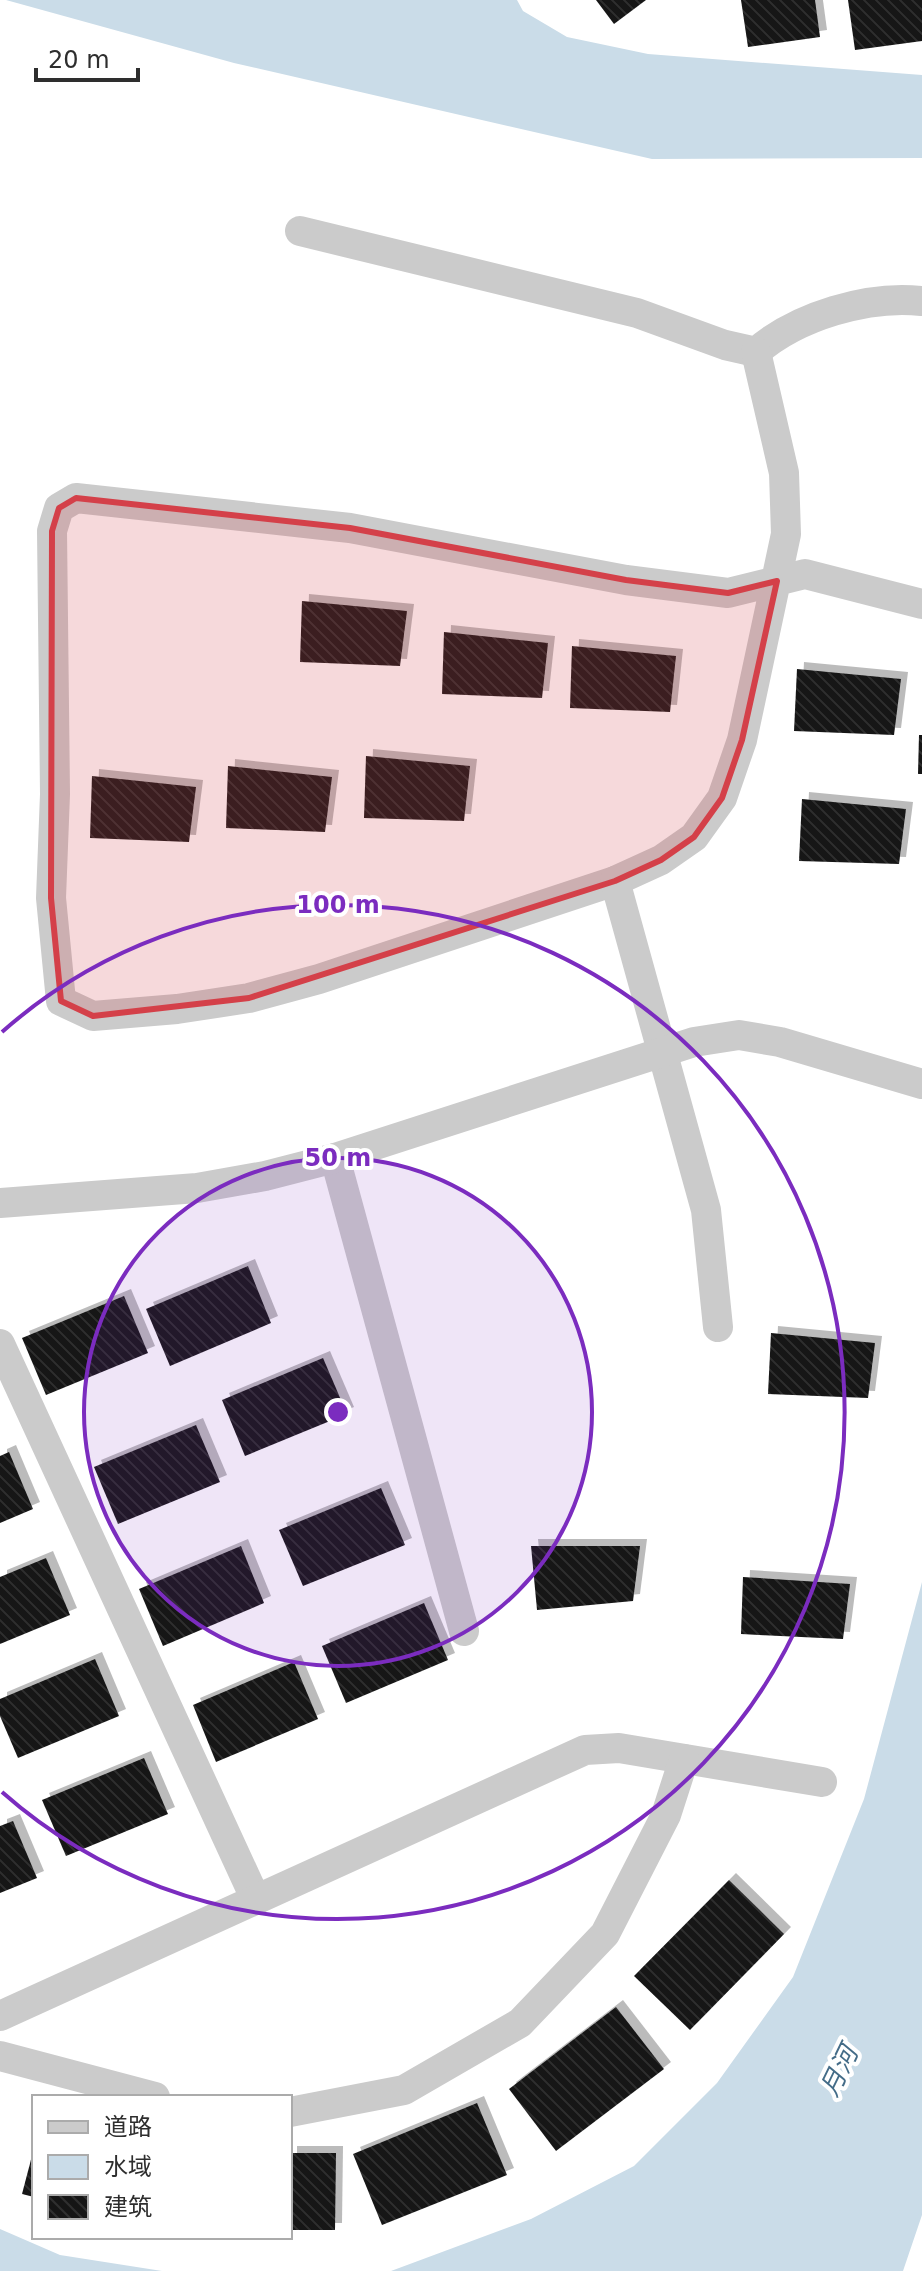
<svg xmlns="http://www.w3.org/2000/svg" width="922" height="2271" viewBox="0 0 922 2271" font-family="'DejaVu Sans','Noto Sans SC',sans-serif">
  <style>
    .water { fill: #cadce8 }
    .building { fill: url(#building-back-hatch); filter: url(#shadow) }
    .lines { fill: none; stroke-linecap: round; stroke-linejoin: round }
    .minor { stroke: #cbcbcb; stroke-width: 30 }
    .marked { fill: #d44049; fill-opacity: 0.2; stroke: #d44049; stroke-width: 6; stroke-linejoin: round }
    .ring { fill: none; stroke: #7b2cbf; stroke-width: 4 }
    .labels { text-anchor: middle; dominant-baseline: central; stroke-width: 8; stroke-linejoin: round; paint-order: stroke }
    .water-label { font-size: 26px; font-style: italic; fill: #446c88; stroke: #fff }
    .centre { fill: #7b2cbf; stroke: #fff; stroke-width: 4 }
    .ring-label { font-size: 24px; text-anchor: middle; font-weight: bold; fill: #7b2cbf; stroke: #fff; stroke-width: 8; stroke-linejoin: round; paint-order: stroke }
  </style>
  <defs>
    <pattern id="building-back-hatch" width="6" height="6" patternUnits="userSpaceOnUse" patternTransform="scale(2)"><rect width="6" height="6" fill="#151515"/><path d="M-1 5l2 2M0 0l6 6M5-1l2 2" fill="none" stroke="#2f2f2f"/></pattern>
    <filter id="shadow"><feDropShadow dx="7" dy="-7" stdDeviation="0" flood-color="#0004"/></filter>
  </defs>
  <rect width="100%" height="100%" fill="#fff"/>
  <g class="water">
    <polygon points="6,0 517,0 523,11 567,37 648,54 922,75 922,158 652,159 234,63"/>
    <polygon points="922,1582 922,2215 903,2271 391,2271 531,2219 634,2166 717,2083 793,1977 864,1799"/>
    <polygon points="0,2229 60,2255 162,2271 0,2271"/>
  </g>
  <g class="building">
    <polygon points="596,0 646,0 614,24"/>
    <polygon points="741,0 815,0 820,37 748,47"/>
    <polygon points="848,0 922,0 922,41 855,50"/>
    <polygon points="302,601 407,611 400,666 300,662"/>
    <polygon points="444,632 548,643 542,698 442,694"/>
    <polygon points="572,646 676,656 670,712 570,708"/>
    <polygon points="797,669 901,679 894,735 794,731"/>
    <polygon points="919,735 922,735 922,774 918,774"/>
    <polygon points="366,756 470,766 464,821 364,818"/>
    <polygon points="228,766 332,777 325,832 226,828"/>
    <polygon points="92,776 196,787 189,842 90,838"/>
    <polygon points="802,799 906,809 899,864 799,861"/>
    <polygon points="248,1266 271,1323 170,1366 146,1309"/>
    <polygon points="124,1296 148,1353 46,1395 22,1338"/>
    <polygon points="771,1333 875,1343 868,1398 768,1394"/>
    <polygon points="323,1358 347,1414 245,1456 222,1400"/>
    <polygon points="196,1425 220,1482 118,1524 94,1467"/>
    <polygon points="9,1452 33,1509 0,1523 0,1456"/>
    <polygon points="381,1488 405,1545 303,1586 279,1530"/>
    <polygon points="241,1546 264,1603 163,1646 139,1589"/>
    <polygon points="531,1546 640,1546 633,1601 537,1610"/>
    <polygon points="46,1558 70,1615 0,1644 0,1577"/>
    <polygon points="743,1577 850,1584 843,1639 741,1634"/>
    <polygon points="424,1603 448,1660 346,1703 322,1646"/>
    <polygon points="95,1659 119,1716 18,1758 0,1716 0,1699"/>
    <polygon points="294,1662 318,1719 216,1762 193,1705"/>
    <polygon points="144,1758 168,1814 66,1856 42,1800"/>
    <polygon points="13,1821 37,1878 0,1893 0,1826"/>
    <polygon points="729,1880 784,1934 690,2030 634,1976"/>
    <polygon points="616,2007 664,2069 556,2151 509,2089"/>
    <polygon points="477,2103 507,2175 382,2225 353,2154"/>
    <polygon points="33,2152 34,2152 34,2197 22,2194"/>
    <polygon points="290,2153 336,2153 335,2230 290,2230"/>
  </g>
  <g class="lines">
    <g class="minor">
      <path d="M300,231L637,313L725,345L756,352C797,316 868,295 922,301"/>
      <polyline points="756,352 784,473 786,534 742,740 722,798 694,837 661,860 615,881 319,979 249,998 177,1009 93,1016 61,1001 51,898 55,794 52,531 59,508 76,498 350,528 626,580 728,593 805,574 922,604"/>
      <polyline points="615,881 706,1210 718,1327"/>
      <polyline points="335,1158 464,1631"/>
      <polyline points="0,1203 197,1188 265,1176 335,1158 694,1042 739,1035 780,1042 922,1084"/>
      <polyline points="0,1344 256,1900"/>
      <polyline points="0,2016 585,1750 619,1748 822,1782"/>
      <polyline points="0,2056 155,2097"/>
      <polyline points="290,2112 404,2090 520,2023 605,1934 666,1815 684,1759"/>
    </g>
  </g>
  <path class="marked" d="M76,498L350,528L626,580L728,593L777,581L742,740L722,798L694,837L661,860L615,881L249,998L93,1016L61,1001L51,898L52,531L59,508Z"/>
  <circle cx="338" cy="1412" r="254" fill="#7b2cbf" fill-opacity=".12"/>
  <g class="ring">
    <circle cx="338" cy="1412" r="254"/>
    <path d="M2 1032A507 507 0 1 1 2 1792"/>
  </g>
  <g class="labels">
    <g class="water-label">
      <text transform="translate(839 2071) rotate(-64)">月河</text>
    </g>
  </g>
  <circle cx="338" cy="1412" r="12" class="centre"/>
  <g class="ring-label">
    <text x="338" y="913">100 m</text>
    <text x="338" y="1166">50 m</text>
  </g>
  <rect x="32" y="2095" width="260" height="144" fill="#ffffff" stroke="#ababab" stroke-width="2"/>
  <rect x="48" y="2121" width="40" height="12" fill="#cbcbcb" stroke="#ababab" stroke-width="2"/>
  <text x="104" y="2135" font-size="24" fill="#2e2e2e">道路</text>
  <rect x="48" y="2155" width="40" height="24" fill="#cadce8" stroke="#ababab" stroke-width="2"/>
  <text x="104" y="2175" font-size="24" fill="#2e2e2e">水域</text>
  <rect x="48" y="2195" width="40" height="24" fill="url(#building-back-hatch)" stroke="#ababab" stroke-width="2"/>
  <text x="104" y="2215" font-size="24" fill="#2e2e2e">建筑</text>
  <path d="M36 68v12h102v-12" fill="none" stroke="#2e2e2e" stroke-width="4"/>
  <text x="48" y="68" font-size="24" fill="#2e2e2e" stroke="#ffffff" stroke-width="6" paint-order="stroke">20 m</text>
</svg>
